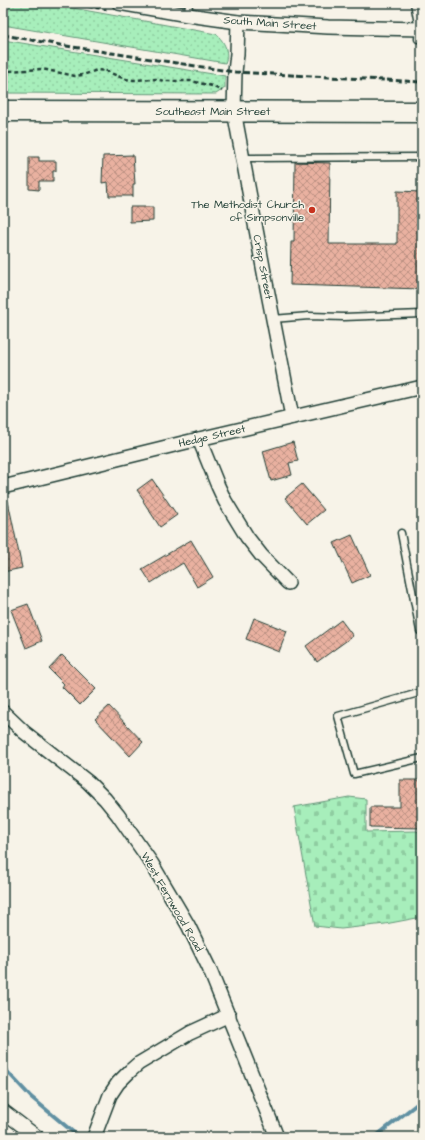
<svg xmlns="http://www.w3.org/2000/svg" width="425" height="1140" viewBox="0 0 425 1140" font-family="'Architects Daughter',sans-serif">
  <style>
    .grass { fill: url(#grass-dots); stroke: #639678 }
    .cemetery { fill: url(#cemetery-stones); stroke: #639678 }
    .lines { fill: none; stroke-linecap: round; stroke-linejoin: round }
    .stream { stroke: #6090a2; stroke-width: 4 }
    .building { fill: url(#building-cross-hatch); stroke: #1f3d34 }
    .service-casing { stroke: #1f3d34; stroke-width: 9 }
    .minor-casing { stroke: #1f3d34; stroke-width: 16 }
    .primary-casing { stroke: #1f3d34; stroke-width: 23 }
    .path { stroke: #1f3d34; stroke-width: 2.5; stroke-dasharray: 4 3; stroke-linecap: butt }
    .service { stroke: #f7f3e8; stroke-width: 6 }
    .minor { stroke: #f7f3e8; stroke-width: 13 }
    .primary { stroke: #f7f3e8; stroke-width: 20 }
    .rail { stroke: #1f3d34; stroke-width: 3; stroke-dasharray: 6 3; stroke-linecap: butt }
    .poi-dot { fill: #c8321e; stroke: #f7f3e8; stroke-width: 1.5 }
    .labels { text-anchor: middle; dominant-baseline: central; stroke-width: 3; stroke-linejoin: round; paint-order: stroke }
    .street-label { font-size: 11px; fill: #1f3d34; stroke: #f7f3e8 }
    .poi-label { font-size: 11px; fill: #1f3d34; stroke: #f7f3e8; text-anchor: end }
  </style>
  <defs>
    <pattern id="grass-dots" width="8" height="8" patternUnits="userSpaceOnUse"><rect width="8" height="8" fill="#a7eebb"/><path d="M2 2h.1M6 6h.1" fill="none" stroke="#8fcda1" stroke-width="1.8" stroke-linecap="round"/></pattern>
    <pattern id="cemetery-stones" width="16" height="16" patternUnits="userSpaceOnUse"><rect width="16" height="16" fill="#a7eebb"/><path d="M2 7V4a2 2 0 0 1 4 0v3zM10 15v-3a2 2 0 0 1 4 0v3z" fill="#8fcda1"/></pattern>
    <pattern id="building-cross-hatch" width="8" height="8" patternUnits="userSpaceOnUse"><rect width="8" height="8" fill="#e9b1a0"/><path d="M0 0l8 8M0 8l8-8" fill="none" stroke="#bc9183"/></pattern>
  </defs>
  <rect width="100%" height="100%" fill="#f7f3e8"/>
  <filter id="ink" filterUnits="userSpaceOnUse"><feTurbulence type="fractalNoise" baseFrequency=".025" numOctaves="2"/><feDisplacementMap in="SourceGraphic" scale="8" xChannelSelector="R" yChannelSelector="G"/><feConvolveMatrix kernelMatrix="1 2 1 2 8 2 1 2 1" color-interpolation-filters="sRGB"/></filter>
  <g filter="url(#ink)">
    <g class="grass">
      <path d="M3,3H45L216,34C224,41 230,52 225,63L3,25Z"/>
      <polygon points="3,40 225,76 225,88 216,94 3,93"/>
    </g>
    <polygon class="cemetery" points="349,797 366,799 366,832 417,831 422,836 422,917 385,924 341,929 315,926 294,807"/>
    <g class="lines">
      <g class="stream">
        <polyline points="3,1067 31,1097 79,1137"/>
        <polyline points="375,1137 422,1100"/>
      </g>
    </g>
    <g class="building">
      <polygon points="133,155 135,184 133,184 133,196 109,196 108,182 102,183 103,156"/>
      <polygon points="29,157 39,157 39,161 56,161 56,171 53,171 53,181 39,181 39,190 29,189"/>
      <polygon points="295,162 330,163 329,244 397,244 397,191 422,192 422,289 290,285 291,242 294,242"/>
      <polygon points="130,207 153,207 153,221 130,222"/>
      <polygon points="293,442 298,461 289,463 292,475 271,481 263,451"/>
      <polygon points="152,479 177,515 160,527 143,501 144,500 137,490"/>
      <polygon points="302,484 324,510 307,524 285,498"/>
      <polygon points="3,501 8,501 22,568 3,572"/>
      <polygon points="352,535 370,575 352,583 334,543"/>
      <polygon points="191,540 213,577 197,587 183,563 151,583 142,569"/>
      <polygon points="28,604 42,641 26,648 11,610"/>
      <polygon points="254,618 287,631 279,652 246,639"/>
      <polygon points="341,620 353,636 317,662 306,646"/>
      <polygon points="62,655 96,689 80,705 62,687 64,684 49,669"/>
      <polygon points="109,706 143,742 130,756 95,719"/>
      <polygon points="400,780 422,780 422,828 370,827 370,807 400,807"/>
    </g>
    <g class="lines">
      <defs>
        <g id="service">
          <polyline points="414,3 419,29 418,39"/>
          <polyline points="188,15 189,3"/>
          <polyline points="242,158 422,157"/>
          <polyline points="273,319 309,316 344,317 422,314"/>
          <polyline points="401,533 420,631"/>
          <polyline points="422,692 338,716 354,774 422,758"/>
        </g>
        <g id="minor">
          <polyline points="119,3 188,15 238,22 328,27 422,29"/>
          <polyline points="238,22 237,54 235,72 234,111 266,283 292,417"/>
          <polyline points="199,439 218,486 225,501 247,537 261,555 288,583"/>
          <polyline points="3,487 199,439 422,387"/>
          <polyline points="3,712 24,732 88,782 105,799 118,815 152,864 188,925 209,968 277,1137"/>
          <polyline points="3,1111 37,1137"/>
          <polyline points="94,1137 110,1095 118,1083 130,1071 138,1064 190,1033 229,1015"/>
        </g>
        <polyline id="primary" points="3,111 422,112"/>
      </defs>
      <use href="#service" class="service-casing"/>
      <use href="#minor" class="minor-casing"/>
      <use href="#primary" class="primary-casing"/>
      <g class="path">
        <polyline points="68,3 109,10"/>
        <polyline points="3,68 9,71 42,69 75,76 83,75 97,70 106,71 125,79 133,80 156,79 164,81 191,81 212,86 222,91"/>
      </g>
      <use href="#service" class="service"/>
      <use href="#minor" class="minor"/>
      <use href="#primary" class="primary"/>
      <polyline class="rail" points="3,35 60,45 235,72 422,82"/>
    </g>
  </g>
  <circle class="poi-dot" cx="312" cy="210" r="4"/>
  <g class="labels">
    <g class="street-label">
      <text transform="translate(270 23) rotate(4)">South Main Street</text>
      <text x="213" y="111">Southeast Main Street</text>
      <text transform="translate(263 267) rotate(79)">Crisp Street</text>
      <text transform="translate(212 436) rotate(-13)">Hedge Street</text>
      <text transform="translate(172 902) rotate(60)">West Fernwood Road</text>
    </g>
    <g class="poi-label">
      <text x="304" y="204">The Methodist Church<tspan x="304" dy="13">of Simpsonville</tspan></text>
    </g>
  </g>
  <rect width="425" height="1140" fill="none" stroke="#f7f3e8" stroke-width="16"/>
  <rect x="8" y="8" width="409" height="1124" fill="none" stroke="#1f3d34" stroke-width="1.5" filter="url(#ink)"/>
</svg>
